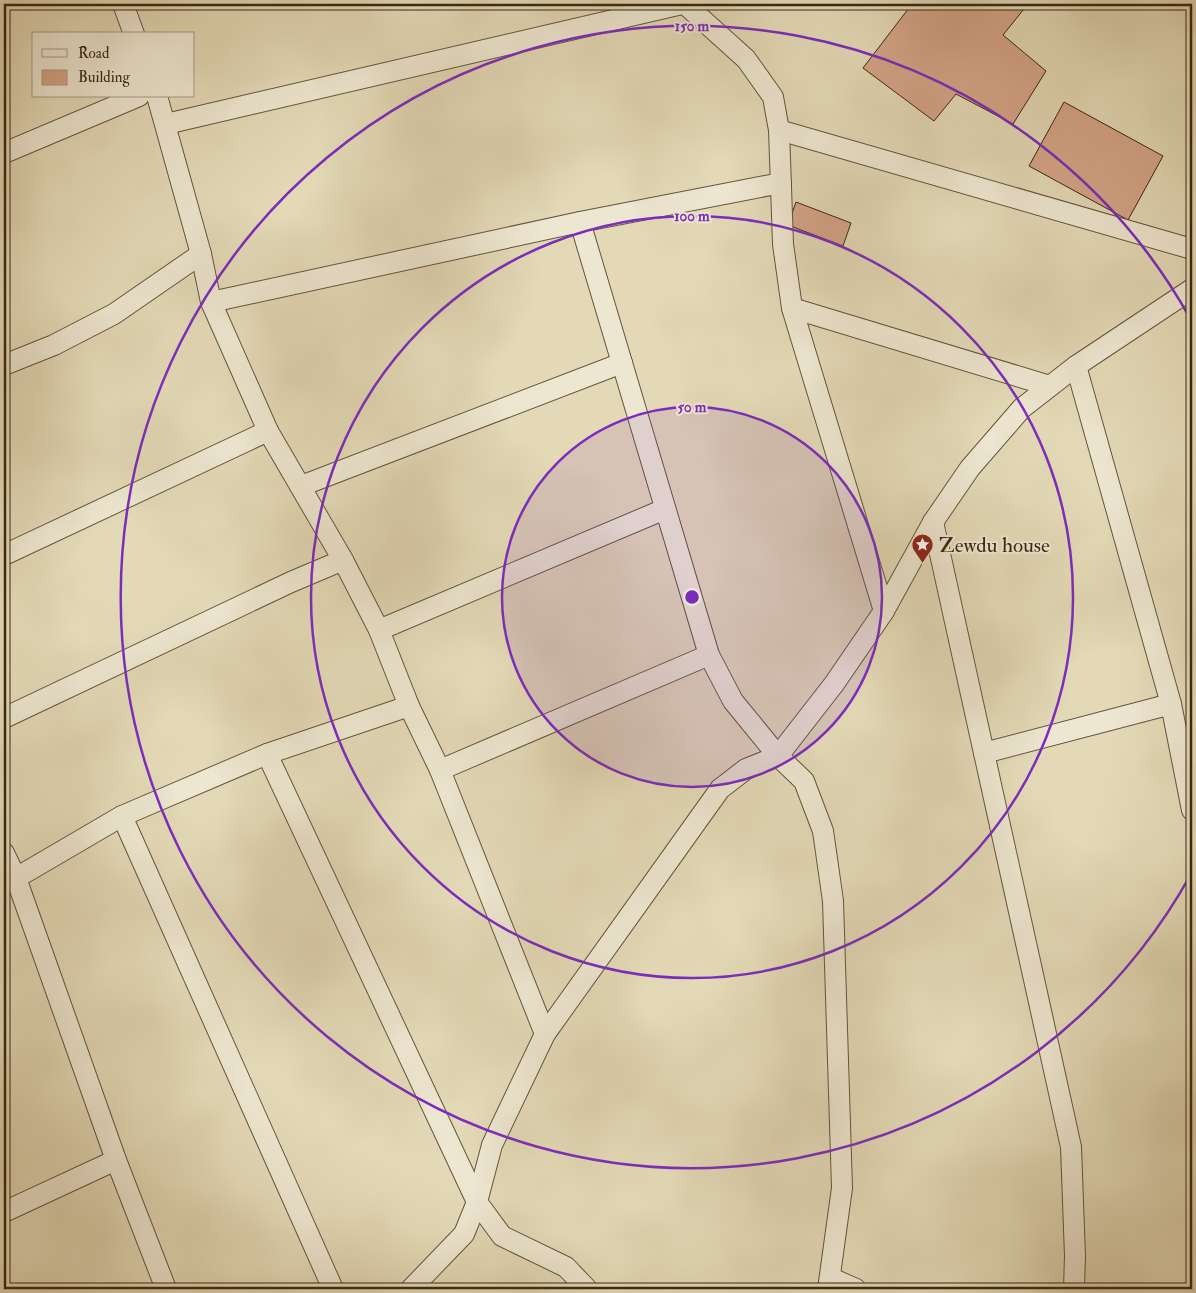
<svg xmlns="http://www.w3.org/2000/svg" width="1196" height="1293" viewBox="0 0 1196 1293" font-family="'IM FELL Double Pica',serif">
  <style>
    .building { fill: #d4a488; stroke: #382814 }
    .lines { fill: none; stroke-linecap: round; stroke-linejoin: round }
    .minor-casing { stroke: #63543c; stroke-width: 22 }
    .minor { stroke: #ede6d0; stroke-width: 20 }
    .ring { fill: none; stroke: #7b2cbf; stroke-width: 2.5 }
    .labels { text-anchor: middle; dominant-baseline: central; stroke-width: 4; stroke-linejoin: round; paint-order: stroke }
    .poi-label { font-size: 21px; fill: #382814; stroke: #ede6d0; text-anchor: start }
    .centre { fill: #7b2cbf; stroke: #ede6d0; stroke-width: 2.5 }
    .ring-label { font-size: 15px; text-anchor: middle; font-weight: bold; fill: #7b2cbf; stroke: #ede6d0; stroke-width: 4; stroke-linejoin: round; paint-order: stroke }
  </style>
  <rect width="100%" height="100%" fill="#e3d9b6"/>
  <filter id="stains"><feTurbulence type="fractalNoise" baseFrequency=".004" numOctaves="4"/><feColorMatrix values="0 0 0 0 .2 0 0 0 0 .09 0 0 0 0 .02 0 0 0 .5 -.17"/></filter>
  <radialGradient id="worn" r=".72"><stop offset=".6" stop-color="#630" stop-opacity="0"/><stop offset="1" stop-color="#630" stop-opacity=".3"/></radialGradient>
  <g class="building">
    <polygon points="912,4 1028,4 1003,35 1046,71 1013,124 956,94 934,121 863,68"/>
    <polygon points="1064,102 1163,156 1128,220 1029,166"/>
    <polygon points="796,202 851,223 843,246 788,225"/>
  </g>
  <g class="lines">
    <defs>
      <g id="minor">
        <polyline points="123,4 134,34"/>
        <polyline points="685,4 746,59 773,97 779,130 783,244 792,308 884,611"/>
        <polyline points="157,96 201,254 211,302 268,431 343,560 379,630 409,706 440,770 545,1034"/>
        <polyline points="166,124 682,4"/>
        <polyline points="779,130 1192,249"/>
        <polyline points="4,153 139,96"/>
        <polyline points="580,222 709,655 733,701 778,756 804,781 823,831 833,901 842,1188 828,1289"/>
        <polyline points="211,302 580,222 781,183"/>
        <polyline points="792,308 1050,386"/>
        <polyline points="4,365 54,345 114,314 201,254"/>
        <polyline points="1076,366 1171,704 1192,810"/>
        <polyline points="301,486 622,363"/>
        <polyline points="933,522 1071,1147 1075,1256 1074,1289"/>
        <polyline points="4,555 268,431"/>
        <polyline points="379,630 665,509"/>
        <polyline points="4,718 291,582 343,560"/>
        <polyline points="984,753 1171,704"/>
        <polyline points="267,754 477,1202 502,1236 566,1267 587,1289"/>
        <polyline points="440,770 709,655"/>
        <polyline points="122,816 333,1289"/>
        <polyline points="4,853 16,878 116,1160 166,1289"/>
        <polyline points="5,883 16,878 122,816 267,754 409,706"/>
        <polyline points="4,1212 116,1160"/>
        <polyline points="831,1278 856,1289"/>
        <polyline points="411,1289 464,1234 477,1202 492,1145 545,1034 720,789 746,769 778,756 834,684 884,611 933,522 970,468 1022,408 1076,366 1192,289"/>
      </g>
    </defs>
    <use href="#minor" class="minor-casing"/>
    <use href="#minor" class="minor"/>
  </g>
  <circle cx="692" cy="597" r="190" fill="#7b2cbf" fill-opacity=".12"/>
  <g class="ring">
    <circle cx="692" cy="597" r="190"/>
    <circle cx="692" cy="597" r="381"/>
    <path d="M1191 874A571 571 0 1 1 1191 320"/>
  </g>
  <defs>
    <symbol id="sight-pin" viewBox="-11 -11 22 30"><path d="M0 17L-7.5 6A9.5 9.5 0 1 1 7.5 6Z" fill="#8f2418" stroke="#ede6d0"/><path d="M0-6L1.8-2.2L6-1.7L2.9 1.2L3.7 5.4L0 3.3L-3.7 5.4L-2.9 1.2L-6-1.7L-1.8-2.2Z" fill="#fff"/></symbol>
  </defs>
  <g fill-rule="evenodd">
    <use href="#sight-pin" x="910" y="532" width="25" height="34"/>
  </g>
  <g class="labels">
    <g class="poi-label">
      <text x="939" y="545">Zewdu house</text>
    </g>
  </g>
  <circle cx="692" cy="597" r="8" class="centre"/>
  <g class="ring-label">
    <text x="692" y="31">150 m</text>
    <text x="692" y="221">100 m</text>
    <text x="692" y="412">50 m</text>
  </g>
  <rect width="1196" height="1293" fill="none" stroke="#e3d9b6" stroke-width="20"/>
  <rect x="5" y="5" width="1186" height="1283" fill="none" stroke="#382814" stroke-width="2.5"/>
  <rect x="10" y="10" width="1176" height="1273" fill="none" stroke="#382814"/>
  <rect x="32" y="32" width="162" height="65" fill="#ede6d0" stroke="#a59a85"/>
  <rect x="42" y="49" width="25" height="8" fill="#ede6d0" stroke="#a59a85"/>
  <text x="78" y="58" font-size="15" fill="#382814">Road</text>
  <rect x="42" y="70" width="25" height="15" fill="#d4a488" stroke="#a59a85"/>
  <text x="78" y="82" font-size="15" fill="#382814">Building</text>
  <rect width="100%" height="100%" filter="url(#stains)"/>
  <rect width="100%" height="100%" fill="url(#worn)"/>
</svg>
